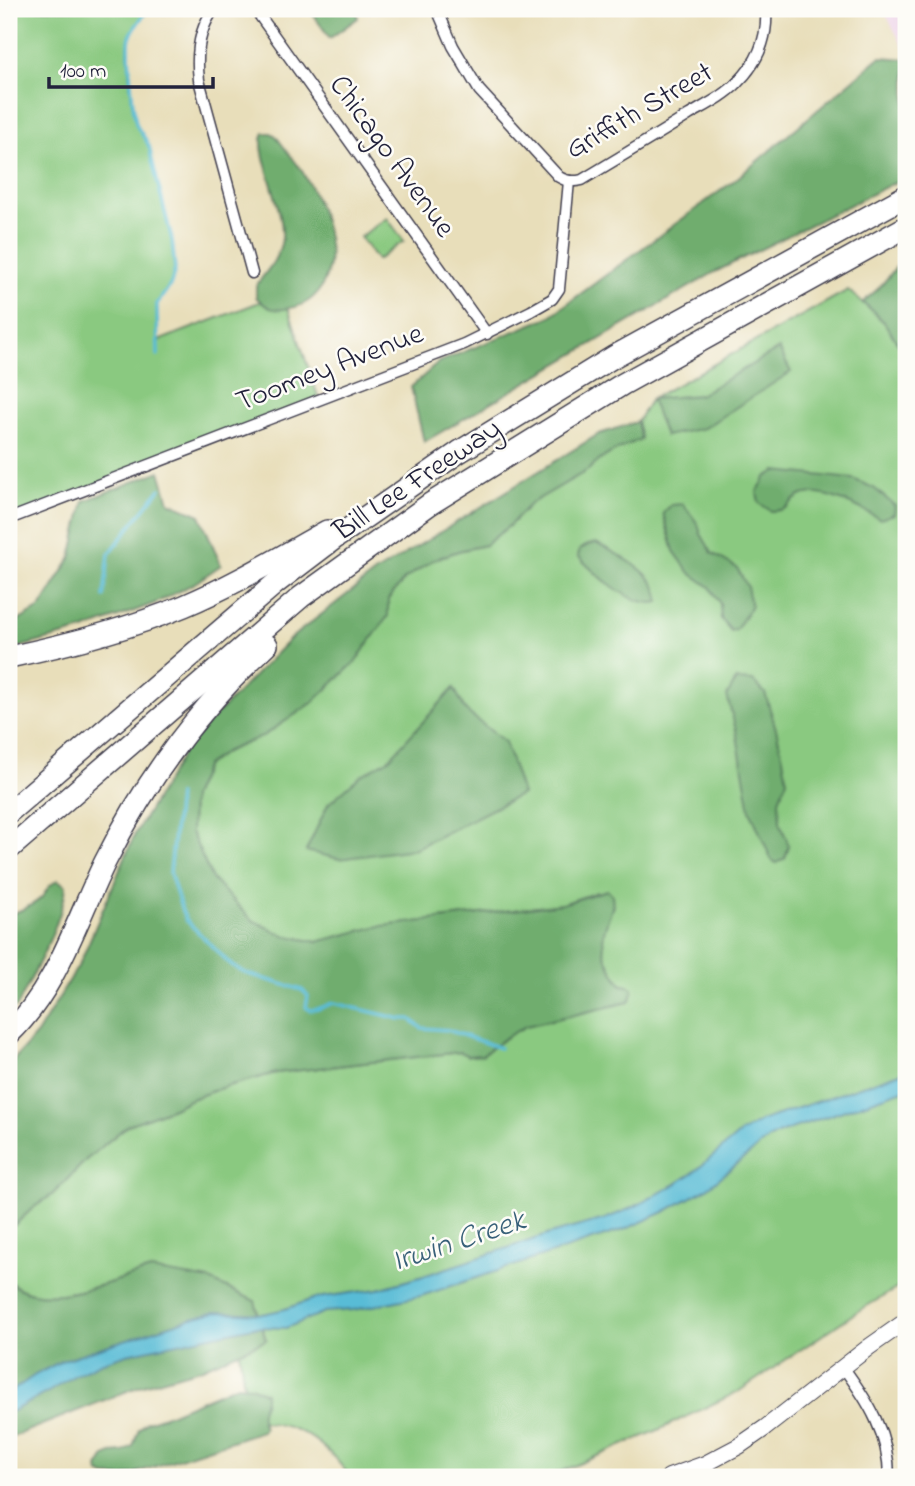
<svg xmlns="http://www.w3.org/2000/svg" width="915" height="1486" viewBox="0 0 915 1486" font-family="'Indie Flower',sans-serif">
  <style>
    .built { fill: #edd1e9 }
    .green { fill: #8ac980; stroke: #56765e; stroke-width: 2 }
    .forest { fill: #6fad6e; stroke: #486854; stroke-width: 2 }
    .water { fill: #58bcd6; stroke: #3d6f88; stroke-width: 2 }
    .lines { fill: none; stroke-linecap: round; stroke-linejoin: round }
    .stream { stroke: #58bcd6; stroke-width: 3.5 }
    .street-casing { stroke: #403e4e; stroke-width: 13 }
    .secondary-casing { stroke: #403e4e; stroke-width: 18 }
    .highway-casing { stroke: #403e4e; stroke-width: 24 }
    .street { stroke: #fff; stroke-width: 10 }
    .secondary { stroke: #fff; stroke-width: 16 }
    .highway { stroke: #fff; stroke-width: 21 }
    .labels { text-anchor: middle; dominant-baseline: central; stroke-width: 5; stroke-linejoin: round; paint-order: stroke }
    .street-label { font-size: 30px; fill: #22223b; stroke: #fdfcf7 }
    .water-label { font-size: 32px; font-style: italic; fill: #386079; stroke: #fdfcf7 }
  </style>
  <rect width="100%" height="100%" fill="#fdfcf7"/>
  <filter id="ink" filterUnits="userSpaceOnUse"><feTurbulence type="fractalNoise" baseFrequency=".0143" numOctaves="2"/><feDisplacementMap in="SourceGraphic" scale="14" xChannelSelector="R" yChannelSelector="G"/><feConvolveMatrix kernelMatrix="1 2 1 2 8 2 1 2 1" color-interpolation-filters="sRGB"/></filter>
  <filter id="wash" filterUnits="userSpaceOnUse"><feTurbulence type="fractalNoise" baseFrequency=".00686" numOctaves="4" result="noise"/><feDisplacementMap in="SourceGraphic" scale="28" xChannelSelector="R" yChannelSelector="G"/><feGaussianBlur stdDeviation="1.57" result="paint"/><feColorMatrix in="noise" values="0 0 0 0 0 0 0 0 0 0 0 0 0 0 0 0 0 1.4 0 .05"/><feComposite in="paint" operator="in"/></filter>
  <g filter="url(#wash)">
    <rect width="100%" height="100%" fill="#e8deba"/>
    <polygon class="built" points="883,9 906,9 906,52"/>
    <g class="green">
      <path d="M9,9H148C142,18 134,27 130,37C126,49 132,115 137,126C143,138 150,141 151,156L172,240L175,269L171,284L157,304L158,341L283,293L319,399L9,519Z"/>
      <polygon points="387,218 404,241 377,260 360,237"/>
      <path d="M848,290L884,322L906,356V1283L855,1313L738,1392L656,1431L548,1477H350C335,1456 316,1436 291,1428C280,1424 269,1423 258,1421L247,1406L239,1351L266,1339L151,1270C113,1280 42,1313 9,1281V1230L33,1208L53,1194L87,1159L128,1125L173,1108L191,1099L224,1087L276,1073L461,1052L468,1056L482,1055L508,1036L526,1026L629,1002V986L622,985C600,952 597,943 613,906L597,892L562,904L375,927L317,942L283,935L252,920L212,879L191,832L192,797L206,765L227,751L263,736L312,703L355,662L387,616L388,599L405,579L433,560L458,551L485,545L510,525L530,504L588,470C603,455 622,447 641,439L637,422L651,399Z"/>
    </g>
    <g class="forest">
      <polygon points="309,9 357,9 358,18 330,38"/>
      <polygon points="880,57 906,59 906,177 715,272 424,442 411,387 439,362 549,317 735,180"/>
      <path d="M264,133H271L276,136C284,148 294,159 302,171C318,199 339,247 325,279C320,292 310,303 295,307C277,311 270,312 256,297V286C265,273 277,261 281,244C289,213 253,151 264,133Z"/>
      <polygon points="906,260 906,356 884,322 863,302 879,288 898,265"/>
      <polygon points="779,349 791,372 704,428 665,436 651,399 699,395"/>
      <path d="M637,422L641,439C622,447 603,455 588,470L530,504L510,525L485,545L458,551L433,560L405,579L388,599V616L355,662L312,703L263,736L227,751L206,765L192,797L191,832L212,879L252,920L283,935L317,942L375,927L562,904L607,890L612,895C614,909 611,909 607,922C597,947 608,965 622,985L629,986L633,989L632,997L629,1002L526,1026L508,1036L482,1055L468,1056L461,1052L276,1073L224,1087L191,1099L173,1108L128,1125L87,1159L53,1194L33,1208L9,1230V1065L37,1034L80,963L135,834L189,743L291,638L376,572L599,434Z"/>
      <polygon points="160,471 169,502 200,515 221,565 195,583 158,602 84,630 16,648 9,645 9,621 16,622 40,608 71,558 84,501"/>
      <path d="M776,471L853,479L874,488L895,506L894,514L880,519C863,509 819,486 800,496C785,504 792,510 771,511L759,503L757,492L766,477Z"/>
      <polygon points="683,504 698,524 701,534 712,553 737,568 747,586 751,606 736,630 731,631 721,619 720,604 710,587 690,573 674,551 663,513 671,505"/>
      <path d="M596,543C618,555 660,573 659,602C633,609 594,573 578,556L580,549L588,545Z"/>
      <polygon points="736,680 753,681 765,693 776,729 783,758 787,780 779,800 780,822 789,846 785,858 776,863 771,859 750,810 736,730 727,696"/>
      <polygon points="454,688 466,711 505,742 522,794 414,849 339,859 306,851 328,804 360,776 389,759"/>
      <path d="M58,880L66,886C63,921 33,974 17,1007L9,1010V915C19,911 34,906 42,897C49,888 46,887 58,880Z"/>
      <path d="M151,1270L210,1280L255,1301L266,1340L200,1369L140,1386L9,1438V1281C42,1313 113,1280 151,1270Z"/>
      <path d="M237,1385L251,1386L265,1393C267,1410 255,1406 264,1428L262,1431L123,1477L105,1476L99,1473L98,1468L104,1458L111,1453L123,1452L133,1446L139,1429L147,1422L167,1415Z"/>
    </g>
    <polygon class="water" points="906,1071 906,1089 782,1132 768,1139 706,1189 664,1212 626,1229 421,1296 354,1310 325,1312 286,1328 253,1327 127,1354 100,1363 77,1374 50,1391 9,1413 9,1393 35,1375 63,1360 192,1318 215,1312 263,1314 285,1309 316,1298 378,1289 420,1277 550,1234 605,1219 634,1207 674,1185 694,1172 739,1134 763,1120"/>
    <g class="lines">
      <g class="stream">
        <path d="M148,9C142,18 134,27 130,37C127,47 133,116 137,126C143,138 150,141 151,156L172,240L175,269L171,284L157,304L158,355"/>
        <polyline points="104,597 109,554 160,489"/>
        <path d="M178,795L170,873L182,911L186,920L232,966L248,974L302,990L308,996L306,1007L310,1010C320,1010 325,1005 334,1003L401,1019H410L422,1028L448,1030L500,1048"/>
      </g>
    </g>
  </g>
  <g filter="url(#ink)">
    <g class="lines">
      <defs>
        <g id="street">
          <path d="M214,9C198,30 196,55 199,80L252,273"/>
          <polyline points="255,9 487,334"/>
          <path d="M437,9L453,46L479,90L559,177C567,182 574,182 582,180C618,158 654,137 689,115C706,105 725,96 738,82C758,62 768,37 766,9"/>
          <polyline points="9,519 464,344 531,311 552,299 559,289 569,181"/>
          <path d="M843,1367C868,1401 889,1434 889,1477"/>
        </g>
        <polyline id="secondary" points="669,1477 705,1464 739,1446 765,1428 869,1347 906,1321"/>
        <g id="highway">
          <path d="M9,657C66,645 131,628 184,606C234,585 280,557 327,531"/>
          <polyline points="9,812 276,583 334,539 459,452 615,356 906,196"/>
          <polyline points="9,849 301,597 430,504 623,384 906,227"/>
          <path d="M9,1034C57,988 76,921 105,862C146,780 199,707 267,645"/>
        </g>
      </defs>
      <use href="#street" class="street-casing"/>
      <use href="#secondary" class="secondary-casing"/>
      <use href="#highway" class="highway-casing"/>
      <use href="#street" class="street"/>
      <use href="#secondary" class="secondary"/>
      <use href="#highway" class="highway"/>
    </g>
  </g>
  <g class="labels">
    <g class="street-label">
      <text transform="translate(640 112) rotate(-30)">Griffith Street</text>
      <text transform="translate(391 157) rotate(54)">Chicago Avenue</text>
      <text transform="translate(330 369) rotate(-21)">Toomey Avenue</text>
      <text transform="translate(418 481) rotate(-34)">Bill Lee Freeway</text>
    </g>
    <g class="water-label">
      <text transform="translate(459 1242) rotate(-18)">Irwin Creek</text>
    </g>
  </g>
  <rect width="915" height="1486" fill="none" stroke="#fdfcf7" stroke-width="35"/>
  <path d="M49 77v10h164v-10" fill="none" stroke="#22223b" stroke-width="3.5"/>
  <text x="60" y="77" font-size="21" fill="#22223b" stroke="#fdfcf7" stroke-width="5" paint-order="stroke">100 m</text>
</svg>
